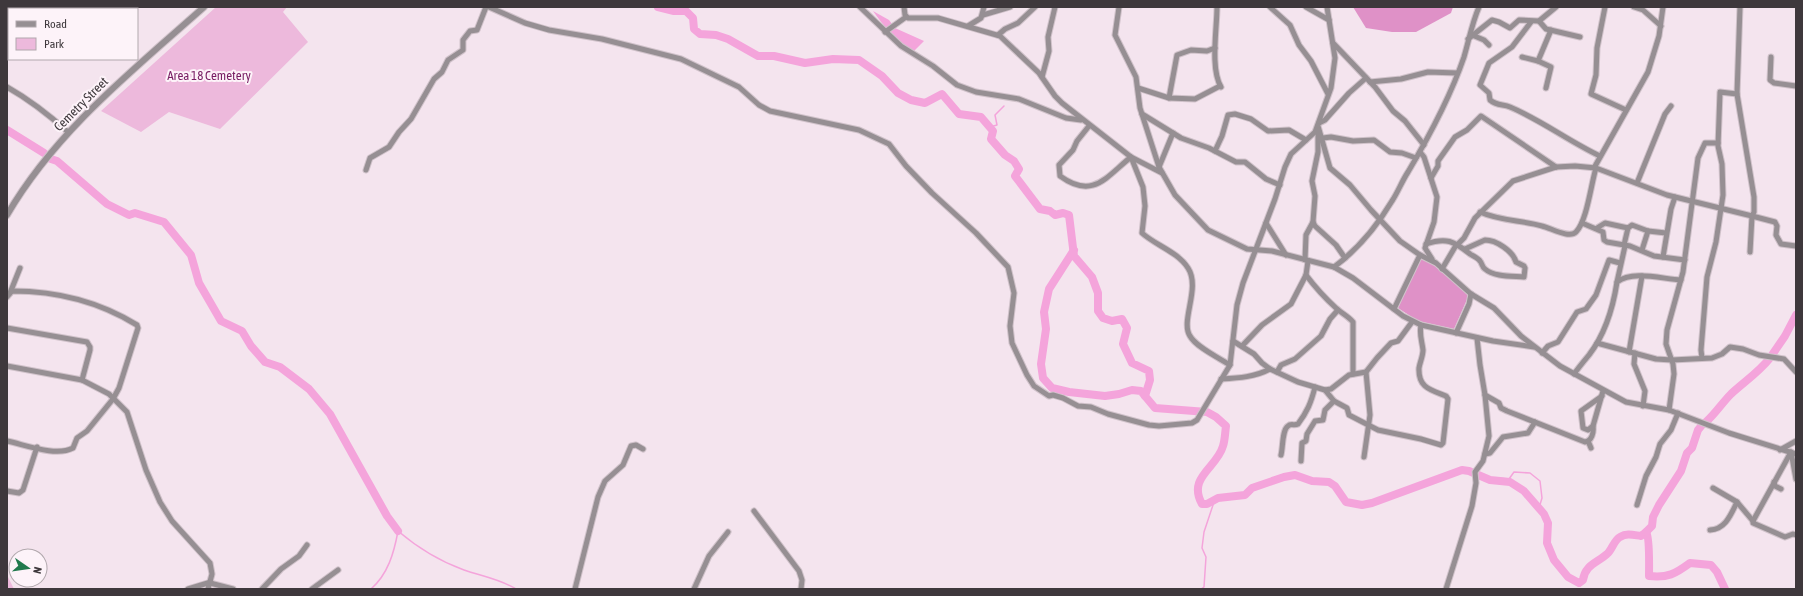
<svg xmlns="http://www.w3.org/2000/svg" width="1803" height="596" viewBox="0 0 1803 596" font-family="'Asap Condensed',sans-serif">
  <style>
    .green { fill: #edb9dc }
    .forest { fill: #df91c7 }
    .water { fill: #f4a4db }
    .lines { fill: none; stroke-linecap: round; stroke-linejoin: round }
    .stream { stroke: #f4a4db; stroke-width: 1.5 }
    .river { stroke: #f4a4db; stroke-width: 8 }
    .minor-casing { stroke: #d0c2ca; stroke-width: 7 }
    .tertiary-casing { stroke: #d0c2ca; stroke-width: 8 }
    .minor { stroke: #968f93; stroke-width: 5 }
    .tertiary { stroke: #968f93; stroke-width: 6 }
    .labels { text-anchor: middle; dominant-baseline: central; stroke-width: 4; stroke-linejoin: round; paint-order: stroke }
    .park-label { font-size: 13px; fill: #781d63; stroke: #fdf3f9 }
    .street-label { font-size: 13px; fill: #3e383c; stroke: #fdf3f9 }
  </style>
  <rect width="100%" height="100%" fill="#f4e4ee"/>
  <g class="green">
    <polygon points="216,7 287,7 283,12 308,42 220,129 169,112 141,132 101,111"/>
    <polygon points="7,575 14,589 7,589"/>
  </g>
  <g class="forest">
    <polygon points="1353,7 1453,7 1451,13 1416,32 1392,32 1366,28"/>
    <polygon points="1421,259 1431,263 1469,295 1454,329 1418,321 1398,308"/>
  </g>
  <path class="water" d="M873,11L889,20L895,28L924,41L913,52C898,44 883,25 873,11Z"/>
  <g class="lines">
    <g class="stream">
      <polyline points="990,127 997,125 995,115 1004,106"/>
      <polyline points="1482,477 1509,479 1514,472 1530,473 1540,481 1542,498 1539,508"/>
      <path d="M398,531C418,548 439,561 464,570C481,576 500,579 516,589"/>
      <path d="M371,589C388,574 394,553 398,531"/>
      <polyline points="1201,589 1204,587 1206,557 1202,548 1204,532 1214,502"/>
    </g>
    <g class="river">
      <path d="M658,7L674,11H686L693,18L694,29L700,34L716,35L728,39L758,56H774L805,63L833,59L859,60L882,76L898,93L911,100L925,103L942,94L959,114L981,117L993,131L991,139L1005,155L1014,161L1019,169L1015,176L1040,209L1050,211L1055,215L1063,213L1069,215L1074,256L1092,277L1098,293V311L1103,318L1112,321L1122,319L1127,328L1123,344L1132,363L1149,371L1150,380L1145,396L1155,408L1207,412L1216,417L1226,426C1225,433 1225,440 1223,446C1217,468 1187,477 1202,504H1207L1218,498L1245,495L1252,488L1284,477L1295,475L1312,481L1329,482L1335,486L1346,502L1362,505L1372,503L1462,470L1469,471L1490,480L1510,482L1524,491L1544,514L1548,523L1547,543L1554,560L1568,577L1579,583L1583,580C1585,565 1597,563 1607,554C1612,550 1614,540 1620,537C1627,533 1633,535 1641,536L1646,532C1650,537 1649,568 1649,576C1668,578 1675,574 1690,563L1711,565L1717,572L1725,589"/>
      <polyline points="7,130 44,153"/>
      <polyline points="51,159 57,161 107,204 129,215 135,213 164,222 191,255 199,283 221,321 242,331 251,346 265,362 280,367 309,389 330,414 387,516 398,531"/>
      <polyline points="1074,250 1049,289 1044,312 1046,329 1041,364 1043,378 1052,388 1069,392 1105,396 1119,394 1132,390 1141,391 1145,396"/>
      <polyline points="1772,355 1785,336 1796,315"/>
      <path d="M1706,422C1716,413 1722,403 1731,394C1744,382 1759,372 1770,358"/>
      <polyline points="1646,532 1652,526 1653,517 1659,505 1681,471 1687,453 1692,448 1698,430 1702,425"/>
    </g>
    <defs>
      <g id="minor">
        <polyline points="489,7 525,23 549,30 602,39 681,59 739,87 759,105 770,111 859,130 889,144 906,166 932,193 976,233 1008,267 1014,293 1010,326 1012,343 1027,375 1034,386 1049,396 1053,395 1063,398 1078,406 1091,407 1108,414 1149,425 1159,426 1192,423 1197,420 1230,365 1237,305 1243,283 1275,199 1285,167 1291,154 1315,132 1331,88 1335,58 1327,7"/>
        <polyline points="860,7 901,46 933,66 957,85 976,92 1019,99 1066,118 1081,120"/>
        <polyline points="904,7 905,15 908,18 938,18 1000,36 1039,73 1055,96 1062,103 1131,157 1162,173"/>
        <polyline points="1119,7 1115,35 1136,77 1140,108 1159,167 1175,195 1208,230 1247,249 1272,251 1334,267 1353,278 1403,316 1421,325 1493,341 1534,347"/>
        <path d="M1217,7C1217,29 1210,68 1221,87"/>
        <polyline points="1270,7 1290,25 1299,45 1311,61 1328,94"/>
        <polyline points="1306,7 1329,20"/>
        <polyline points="1605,7 1597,48 1596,75 1591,94 1626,110"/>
        <polyline points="1634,7 1643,10 1661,26"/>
        <polyline points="75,9 83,7"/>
        <polyline points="7,10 9,10"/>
        <polyline points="983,15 1010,7"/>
        <polyline points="1539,21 1546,29 1580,37"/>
        <path d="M1531,22L1512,47L1489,63L1480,85L1489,93L1490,100C1497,106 1503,104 1510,107C1541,120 1570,142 1600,156"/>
        <polyline points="968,26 981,18 984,7"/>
        <polyline points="885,32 906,17"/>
        <polyline points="998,35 1005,29 1018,23 1035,7"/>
        <polyline points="1472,35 1484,40 1489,45"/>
        <polyline points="1468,39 1492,20 1499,22 1510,28 1519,20 1539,21 1556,7"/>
        <polyline points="1333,43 1375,87 1393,111 1405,121 1424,145"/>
        <polyline points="1522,57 1538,61 1551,30"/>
        <polyline points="1771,57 1770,80 1774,83 1796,86"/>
        <polyline points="1538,61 1551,67 1546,88"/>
        <polyline points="1042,77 1049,51 1048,37 1055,7"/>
        <polyline points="1370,82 1401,79 1428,72 1457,73"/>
        <path d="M7,87C30,100 48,114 68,132"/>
        <polyline points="1138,88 1169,98 1195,99 1220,86"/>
        <polyline points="1169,98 1177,55 1191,50 1207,51 1215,48"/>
        <polyline points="1142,114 1181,138 1209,148 1236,162 1245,162 1266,179 1280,185"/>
        <polyline points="1319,123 1325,120 1349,93 1366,78"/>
        <path d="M1089,126L1077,141L1073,150L1059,165L1060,176C1093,200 1106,177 1131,157L1143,187L1145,206L1142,233C1155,245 1178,252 1188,268C1201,288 1180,321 1190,336C1196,347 1219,358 1230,365"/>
        <polyline points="1318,126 1330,168 1350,185 1371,210 1400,241 1420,255 1436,263 1471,294 1494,308 1521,336 1560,366 1626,402 1669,410 1729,433 1796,454"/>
        <polyline points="1318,130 1318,152 1312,181 1315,196 1313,222 1315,226 1336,245 1345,258"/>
        <polyline points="1323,138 1331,137 1353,141 1374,140 1390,152 1402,153 1416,158"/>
        <polyline points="1215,151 1222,136 1228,115 1235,114 1251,119 1268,131 1289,130 1306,140"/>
        <polyline points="1420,152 1424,157 1437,197 1434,222 1425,248 1432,259"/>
        <polyline points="1159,167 1173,133"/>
        <polyline points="1594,168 1648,72 1659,36 1663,7"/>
        <polyline points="366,170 370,158 389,147 399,132 411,119 434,79 442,72 448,60 463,50 463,40 470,31 477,30 486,7"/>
        <polyline points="1431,178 1438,166 1438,161 1455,137 1467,130 1481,116 1556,167"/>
        <polyline points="1637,183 1665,114 1671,106"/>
        <path d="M1480,212C1500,221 1521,220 1542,226C1551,228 1569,239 1576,232C1587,221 1591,184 1596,168"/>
        <polyline points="1266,223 1286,255"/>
        <polyline points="1582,223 1603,232 1604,240 1607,242 1630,246 1654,256 1685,260"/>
        <polyline points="1597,228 1605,223 1628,228 1632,225 1648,231 1666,233"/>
        <path d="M1426,244C1446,237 1454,241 1470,254C1473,256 1478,258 1480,261C1482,263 1482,267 1485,269C1494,277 1512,276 1524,277L1525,268L1524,266L1516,262C1513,251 1496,240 1485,240L1465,249"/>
        <polyline points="1624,245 1628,228"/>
        <polyline points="1642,250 1648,231"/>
        <polyline points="1750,252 1752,216 1775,222 1777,226 1776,235 1781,244 1796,246"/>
        <polyline points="1663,257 1671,209 1675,197"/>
        <polyline points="1305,260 1306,235 1313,222"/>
        <path d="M1334,267C1357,250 1377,226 1392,201C1398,192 1402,181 1408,172C1430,135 1450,98 1464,57C1469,40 1472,23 1479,7"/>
        <polyline points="1442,269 1455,247 1464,238 1475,218 1513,181 1556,167 1575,166 1596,168 1667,195 1752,216 1754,212 1754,197 1737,94 1740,7"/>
        <path d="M1306,275C1315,287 1325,298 1336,308C1341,313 1348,316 1353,322V374"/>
        <polyline points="1617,282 1625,246"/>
        <polyline points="10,293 20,268"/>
        <path d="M7,297L12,291C57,291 98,301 137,325L138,328L119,388L113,399L87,431L77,438L73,448C56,457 26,445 7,441"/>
        <polyline points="1394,309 1420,255"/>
        <polyline points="7,328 87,342 90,347 90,350 82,380"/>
        <polyline points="1456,333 1469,304 1471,294"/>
        <path d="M1233,341L1254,354L1262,363L1270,369L1298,382L1325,390L1334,401L1347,408L1349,415L1378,430L1421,439L1441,445L1443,443L1448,399L1446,396C1431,390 1418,388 1419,368C1420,362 1423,356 1423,350C1422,341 1419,334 1421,325"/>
        <polyline points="1597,343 1656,359 1672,360 1712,358 1722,354 1730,347 1743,349 1759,355 1784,359 1796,372"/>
        <polyline points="1242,346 1262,325 1291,304 1306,275 1308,261"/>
        <polyline points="1629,352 1642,276"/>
        <polyline points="1542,353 1548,346 1558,342 1577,312 1586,309 1596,295 1609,260 1620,263"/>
        <polyline points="1635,353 1634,364 1645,391 1643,406"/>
        <polyline points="1702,358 1701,350 1707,277 1716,242 1723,195 1722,164 1718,146 1720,92 1737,94"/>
        <polyline points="7,366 82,380 109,394 127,412 146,470 160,502 172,521 210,563 212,574 208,589"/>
        <polyline points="1277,372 1281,365 1295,359 1321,336 1330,319 1338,310"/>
        <path d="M1574,374C1579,367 1584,361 1589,355C1606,333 1613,308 1617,282C1633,270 1662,279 1681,280"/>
        <path d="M1221,379C1239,378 1255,377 1270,369"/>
        <polyline points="1325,390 1331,389 1349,375 1366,372 1377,358 1391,343 1398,341 1412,322"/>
        <path d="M1485,395L1499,403L1501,408L1507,411L1585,442C1592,441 1594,432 1593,426L1603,391"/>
        <polyline points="1669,410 1674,374 1673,364 1666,344 1667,330 1683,272 1698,158 1705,143 1718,143"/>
        <polyline points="1593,426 1588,430 1583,428 1581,411 1602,396"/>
        <polyline points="1588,441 1591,448"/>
        <polyline points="1780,450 1796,441"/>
        <polyline points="1791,452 1753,521 1753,523 1785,537 1793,534 1796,535"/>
        <polyline points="1791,452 1796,479"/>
        <polyline points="1485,454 1490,453 1503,437 1528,433 1535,422"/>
        <path d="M1281,455C1283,448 1282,430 1288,426C1291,423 1294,426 1298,424C1307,412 1311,403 1315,387"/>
        <polyline points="1364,457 1370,415 1366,372"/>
        <polyline points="1301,461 1302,443 1306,441 1307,434 1315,421 1323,420 1325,410 1334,401"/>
        <polyline points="1774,482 1775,486 1781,489"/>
        <polyline points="1713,488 1737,502 1753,521"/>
        <polyline points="7,491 19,493 23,490 37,447"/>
        <polyline points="1637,505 1646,476 1656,457 1660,444 1671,430 1678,413"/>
        <polyline points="754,511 799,571 802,580 801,589"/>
        <path d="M1710,530C1726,529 1731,514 1737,502"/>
        <polyline points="210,583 233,589"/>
        <polyline points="188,589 211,582"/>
        <polyline points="262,589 281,569 299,556 307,545"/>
        <polyline points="312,589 338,570"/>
        <polyline points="575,589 598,497 605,481 623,465 631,446 636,445 643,449"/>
        <polyline points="694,589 709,556 728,532"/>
        <polyline points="1446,589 1472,506 1476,483 1475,472 1483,461 1489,436 1485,395 1480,365 1477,338"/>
      </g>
      <path id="tertiary" d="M7,215C56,131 132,71 204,7"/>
    </defs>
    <use href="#minor" class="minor-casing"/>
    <use href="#tertiary" class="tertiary-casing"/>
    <use href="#minor" class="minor"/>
    <use href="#tertiary" class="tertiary"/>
  </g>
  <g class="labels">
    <g class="park-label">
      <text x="209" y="75">Area 18 Cemetery</text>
    </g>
    <g class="street-label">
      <text transform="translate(81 104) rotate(-45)">Cemetry Street</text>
    </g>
  </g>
  <rect width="1803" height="596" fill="none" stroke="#3e383c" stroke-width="16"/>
  <rect x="8" y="8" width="130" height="52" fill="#fdf3f9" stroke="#b1a8ad"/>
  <rect x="16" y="21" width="20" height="6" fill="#968f93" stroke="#b1a8ad"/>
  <text x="44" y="28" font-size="12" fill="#3e383c">Road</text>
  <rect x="16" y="38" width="20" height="12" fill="#edb9dc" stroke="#b1a8ad"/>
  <text x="44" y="48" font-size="12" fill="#3e383c">Park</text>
  <g transform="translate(28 568) rotate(103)"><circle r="19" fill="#fdf3f9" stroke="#b1a8ad"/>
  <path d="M0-3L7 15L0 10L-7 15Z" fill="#21794d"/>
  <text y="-6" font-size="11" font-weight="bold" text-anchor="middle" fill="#3e383c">N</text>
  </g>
</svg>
